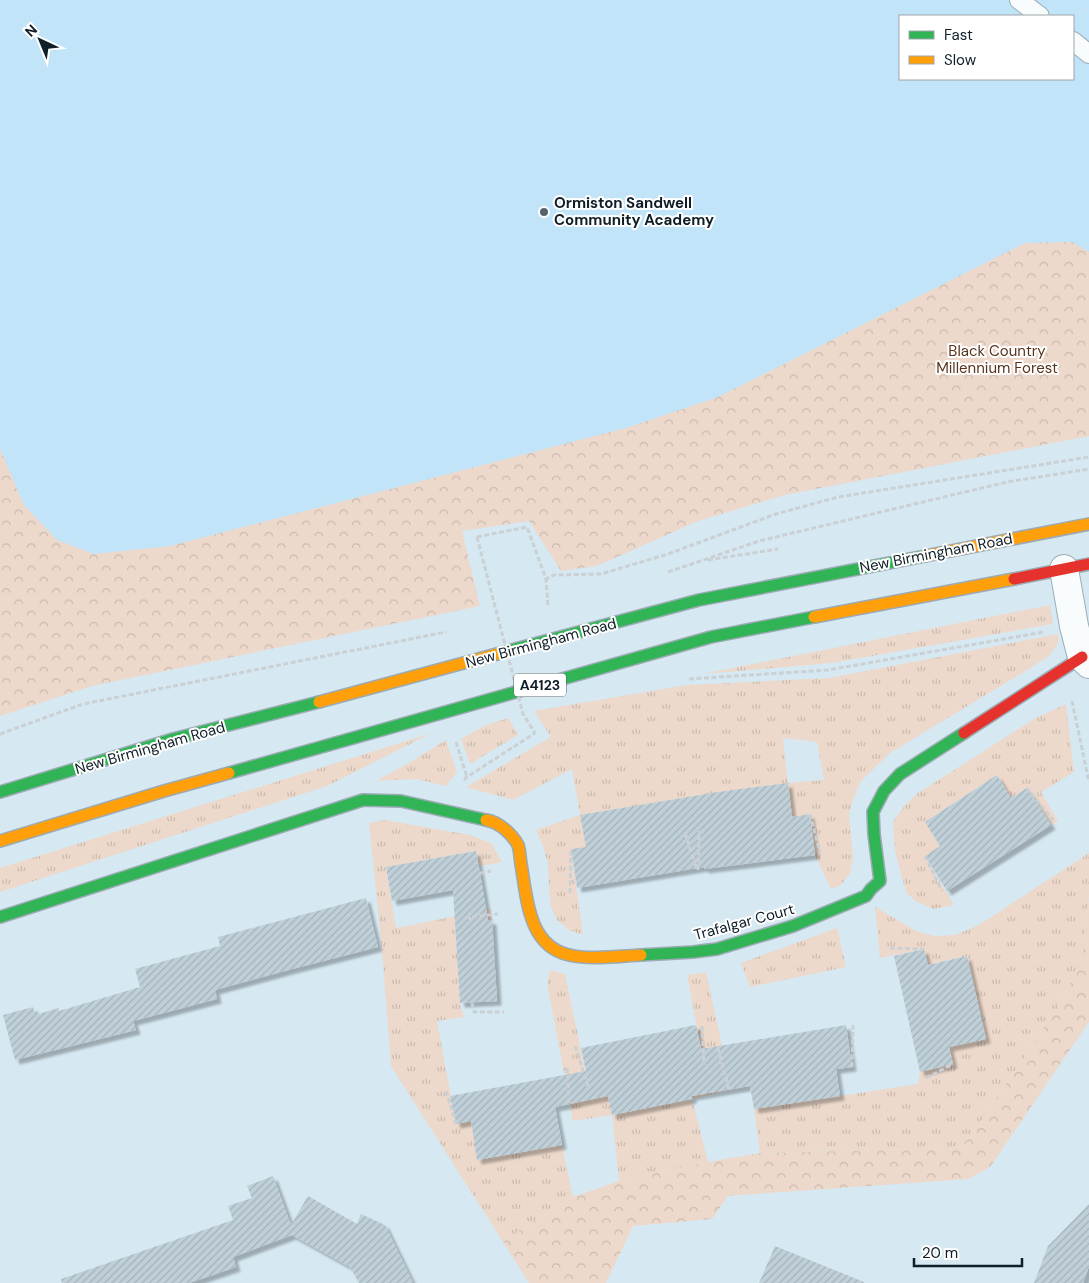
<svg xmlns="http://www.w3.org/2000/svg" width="1089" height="1283" viewBox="0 0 1089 1283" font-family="'DM Sans',sans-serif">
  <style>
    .built { fill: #c2e4f9; fill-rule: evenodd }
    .grass { fill: url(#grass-tufts); fill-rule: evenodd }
    .forest { fill: url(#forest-crowns) }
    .building { fill: url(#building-hatch); filter: url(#shadow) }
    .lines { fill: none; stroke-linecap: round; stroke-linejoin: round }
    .lane-casing { stroke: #9baab3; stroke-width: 20 }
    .street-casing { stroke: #9baab3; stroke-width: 30 }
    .fast-casing { stroke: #9baab3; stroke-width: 14 }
    .slow-casing { stroke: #9baab3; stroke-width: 14 }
    .jam-casing { stroke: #9baab3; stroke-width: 14 }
    .path { stroke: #cad0d3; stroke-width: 3; stroke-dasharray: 5 2.5; stroke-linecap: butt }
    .lane { stroke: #f9fcfd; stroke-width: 18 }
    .street { stroke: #f9fcfd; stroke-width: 28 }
    .fast { stroke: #30b455; stroke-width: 11 }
    .slow { stroke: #ff9f0a; stroke-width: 11 }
    .jam { stroke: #e5322d; stroke-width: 11 }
    .path-bridge { stroke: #cad0d3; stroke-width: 3; stroke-dasharray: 5 2.5; stroke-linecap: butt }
    .poi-dot { fill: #55656e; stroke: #fff; stroke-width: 2 }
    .labels { text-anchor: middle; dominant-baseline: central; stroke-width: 4; stroke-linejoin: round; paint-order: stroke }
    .shield { fill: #fff; stroke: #576268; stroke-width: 1 }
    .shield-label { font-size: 14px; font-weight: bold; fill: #0f1e27 }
    .poi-label { font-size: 15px; font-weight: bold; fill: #0f1e27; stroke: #fff; text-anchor: start }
    .park-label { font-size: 15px; fill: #58341c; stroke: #fff }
    .street-label { font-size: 15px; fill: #0f1e27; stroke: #fff }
  </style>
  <defs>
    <pattern id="grass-tufts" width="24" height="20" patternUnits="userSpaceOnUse" patternTransform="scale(1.25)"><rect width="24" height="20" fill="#edd9cb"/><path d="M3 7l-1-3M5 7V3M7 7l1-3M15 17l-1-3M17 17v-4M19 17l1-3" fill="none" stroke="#cabaae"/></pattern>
    <pattern id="forest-crowns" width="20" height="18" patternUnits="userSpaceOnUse" patternTransform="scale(1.25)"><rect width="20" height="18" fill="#edd9cb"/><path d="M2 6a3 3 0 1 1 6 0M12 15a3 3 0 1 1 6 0" fill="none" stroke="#cabaae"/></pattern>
    <pattern id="building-hatch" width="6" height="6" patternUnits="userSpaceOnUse" patternTransform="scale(1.25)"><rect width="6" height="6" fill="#c0d0d9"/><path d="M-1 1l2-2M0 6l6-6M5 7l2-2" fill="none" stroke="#a4b2ba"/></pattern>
    <filter id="shadow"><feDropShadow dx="4.5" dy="4.5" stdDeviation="1" flood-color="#0004"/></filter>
  </defs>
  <rect width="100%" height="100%" fill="#d6e8f2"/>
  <path class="built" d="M0,0H1089V346L488,495L0,670ZM900,16H1073V79H900Z"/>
  <g class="grass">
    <polygon points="1050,605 1053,624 832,663 703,674"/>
    <path d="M1058,634V643L1049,656L1019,675L890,753L861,781L854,797L849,814L853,858L850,873L841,885L831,889L815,855L810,814L792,817L662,802L581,815L586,847L571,850L583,935L569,930L557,920L551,907L549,887L548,864L543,846L536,830L580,815L572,769L513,800L466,787L551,737L534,711L687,685L829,678ZM783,738L817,742L824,780L788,783Z"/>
    <polygon points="1066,704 1074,772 1041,792 1058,821 1051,825 1027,788 1011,798 997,775 925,822 940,846 925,857 954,905 933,909 915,901 906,892 895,851 893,822 901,810 915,795 1034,719"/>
    <polygon points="508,718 518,735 470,764 461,739 486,725"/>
    <polygon points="432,733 327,786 0,892 0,868"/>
    <polygon points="446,740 457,772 446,786 416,779 376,781 409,763"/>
    <polygon points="385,820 470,835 491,843 502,862 479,866 475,851 386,868 396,928 491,909 492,920 455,923 460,1003 464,1017 437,1021 456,1123 471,1121 478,1160 562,1145 573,1197 503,1242 391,1066 382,950 369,823"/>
    <polygon points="1089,853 1089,896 1083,951 1065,997 971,1136 958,1148 760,1153 754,1109 918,1084 920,1072 953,1064 949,1047 986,1039 967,956 928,965 924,949 880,958 875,907 918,932 935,936 955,935 979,925"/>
    <polygon points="837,928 846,967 750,987 741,963"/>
    <polygon points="550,970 565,974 589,1088 606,1086 612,1115 692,1099 687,1069 704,1065 687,975 706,972 722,1045 729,1090 692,1099 708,1162 619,1181 612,1115 573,1121 547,983"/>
  </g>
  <g class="forest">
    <polygon points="1072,242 1089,252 1089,436 785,495 698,521 597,566 561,571 529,521 462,531 480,606 92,686 0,716 0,449 24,505 57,540 94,554 170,546 626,428 718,397 1025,243"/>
    <polygon points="1089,896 1089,1022 990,1167 968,1179 728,1196 712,1219 633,1226 606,1283 529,1283 503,1242 573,1197 619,1181 708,1162 760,1153 959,1148 971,1136 1065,997 1083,951"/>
  </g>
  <g class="building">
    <polygon points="997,775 1011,798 1027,788 1051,825 947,891 925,856 940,846 925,822"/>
    <polygon points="788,783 792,817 810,814 815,855 704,869 704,867 577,888 571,849 586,847 580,815 718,792"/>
    <polygon points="476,851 488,920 492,920 497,1001 460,1003 453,890 392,901 386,867"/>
    <polygon points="366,898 378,947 292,969 215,990 217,999 133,1021 136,1030 15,1060 3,1015 33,1007 35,1015 59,1008 59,1011 140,987 135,969 220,946 218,937"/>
    <polygon points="924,949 928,965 967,956 986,1039 949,1047 953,1064 920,1072 894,956"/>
    <polygon points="696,1025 701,1049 846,1025 852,1067 836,1069 840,1096 754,1109 750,1086 692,1096 692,1099 612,1115 608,1096 555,1107 562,1145 477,1160 471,1121 456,1124 450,1096 586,1071 581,1048"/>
    <polygon points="273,1176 291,1225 308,1196 357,1224 361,1214 385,1225 413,1283 359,1283 350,1267 292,1235 233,1257 236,1267 189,1283 62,1283 61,1279 233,1220 228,1206 252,1198 247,1186"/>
    <polygon points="1089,1204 1089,1266 1083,1283 1034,1283 1048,1246"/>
    <polygon points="775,1246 864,1282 863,1283 759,1283"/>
  </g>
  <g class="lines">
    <defs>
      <g id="lane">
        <polyline points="1019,0 1040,16"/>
        <polyline points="1073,41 1089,54"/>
      </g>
      <polyline id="street" points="1064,569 1074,626 1082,657 1089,664"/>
      <g id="fast">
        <polyline points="497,654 699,600 925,556"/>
        <polyline points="229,773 711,637 814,617"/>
        <polyline points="0,792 173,739 319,702"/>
        <polyline points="0,917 363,800 401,801 486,820"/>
        <polyline points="641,955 693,952 717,949 793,926 866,896 871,889 880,881 874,834 873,812 884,791 900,774 964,733"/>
      </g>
      <g id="slow">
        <polyline points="925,556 1089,524"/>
        <polyline points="814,617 1014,579"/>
        <polyline points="319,702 497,654"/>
        <path d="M486,820C499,822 512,834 518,845C520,851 520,858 521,864C527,898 528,946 569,955C590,960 620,956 641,955"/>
        <polyline points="0,841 164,791 229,773"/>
      </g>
      <g id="jam">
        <polyline points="1014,579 1089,564"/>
        <polyline points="964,733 1082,657"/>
      </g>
    </defs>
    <use href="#lane" class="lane-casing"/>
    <use href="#street" class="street-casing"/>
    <use href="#fast" class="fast-casing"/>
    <use href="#slow" class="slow-casing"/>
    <use href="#jam" class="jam-casing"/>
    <g class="path">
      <polyline points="477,537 527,527 546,579 554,575 601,574 668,554 776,514 838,497 1089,457"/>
      <polyline points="708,560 778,549"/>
      <polyline points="668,572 759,541 1007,482 1089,469"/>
      <polyline points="547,578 546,579 548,606"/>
      <polyline points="689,679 828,670 1044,632"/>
      <polyline points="1072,701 1089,782"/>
      <polyline points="0,734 83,704 446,632"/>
      <polyline points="456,742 467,777"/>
      <polyline points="464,780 467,777 535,733"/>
      <polyline points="1027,788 1053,820"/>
      <polyline points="810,814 820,853"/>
      <polyline points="685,833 696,867"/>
      <polyline points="925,856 942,891"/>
      <polyline points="698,870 699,831"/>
      <polyline points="480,873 491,871"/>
      <polyline points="570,893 571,849"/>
      <polyline points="471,921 469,917 498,914"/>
      <polyline points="890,948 924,949"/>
      <polyline points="472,1003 474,1012 504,1012"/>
      <polyline points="702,1026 704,1065"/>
      <polyline points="575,1046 589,1089"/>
      <polyline points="718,1048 729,1090"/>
      <polyline points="852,1067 853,1025"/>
      <polyline points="567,1068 569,1104"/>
      <polyline points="926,1078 953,1064"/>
      <polyline points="446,1091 456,1124"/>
    </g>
    <use href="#lane" class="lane"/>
    <use href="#street" class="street"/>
    <use href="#fast" class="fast"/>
    <use href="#slow" class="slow"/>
    <use href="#jam" class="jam"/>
    <polyline class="path-bridge" points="477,537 523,714 535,733"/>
  </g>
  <circle class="poi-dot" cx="544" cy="212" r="5"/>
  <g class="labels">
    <rect class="shield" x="514" y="673.5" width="52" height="23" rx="4"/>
    <g class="shield-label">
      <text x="540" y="685">A4123</text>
    </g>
    <g class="poi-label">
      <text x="554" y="203">Ormiston Sandwell<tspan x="554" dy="17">Community Academy</tspan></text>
    </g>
    <g class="park-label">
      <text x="997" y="351">Black Country<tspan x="997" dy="17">Millennium Forest</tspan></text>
    </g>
    <g class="street-label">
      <text transform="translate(936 553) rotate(-11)">New Birmingham Road</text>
      <text transform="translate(541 643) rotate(-15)">New Birmingham Road</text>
      <text transform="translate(150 748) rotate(-16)">New Birmingham Road</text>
      <text transform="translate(744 922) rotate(-15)">Trafalgar Court</text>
    </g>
  </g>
  <rect x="899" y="15" width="175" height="65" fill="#ffffff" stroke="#9fa5a9"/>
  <rect x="909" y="31" width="25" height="8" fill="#30b455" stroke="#9fa5a9"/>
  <text x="944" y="40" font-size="15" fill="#0f1e27">Fast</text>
  <rect x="909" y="56" width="25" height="8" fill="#ff9f0a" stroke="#9fa5a9"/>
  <text x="944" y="65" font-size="15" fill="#0f1e27">Slow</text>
  <g transform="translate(40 40) rotate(316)" stroke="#ffffff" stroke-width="4" paint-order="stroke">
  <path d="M0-4L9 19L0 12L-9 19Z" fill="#0f1e27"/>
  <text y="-8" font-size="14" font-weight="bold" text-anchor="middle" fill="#0f1e27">N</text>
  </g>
  <path d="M914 1258v8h108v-8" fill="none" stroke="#0f1e27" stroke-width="2.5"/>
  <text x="922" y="1258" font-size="15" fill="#0f1e27" stroke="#ffffff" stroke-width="4" paint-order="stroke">20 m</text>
</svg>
